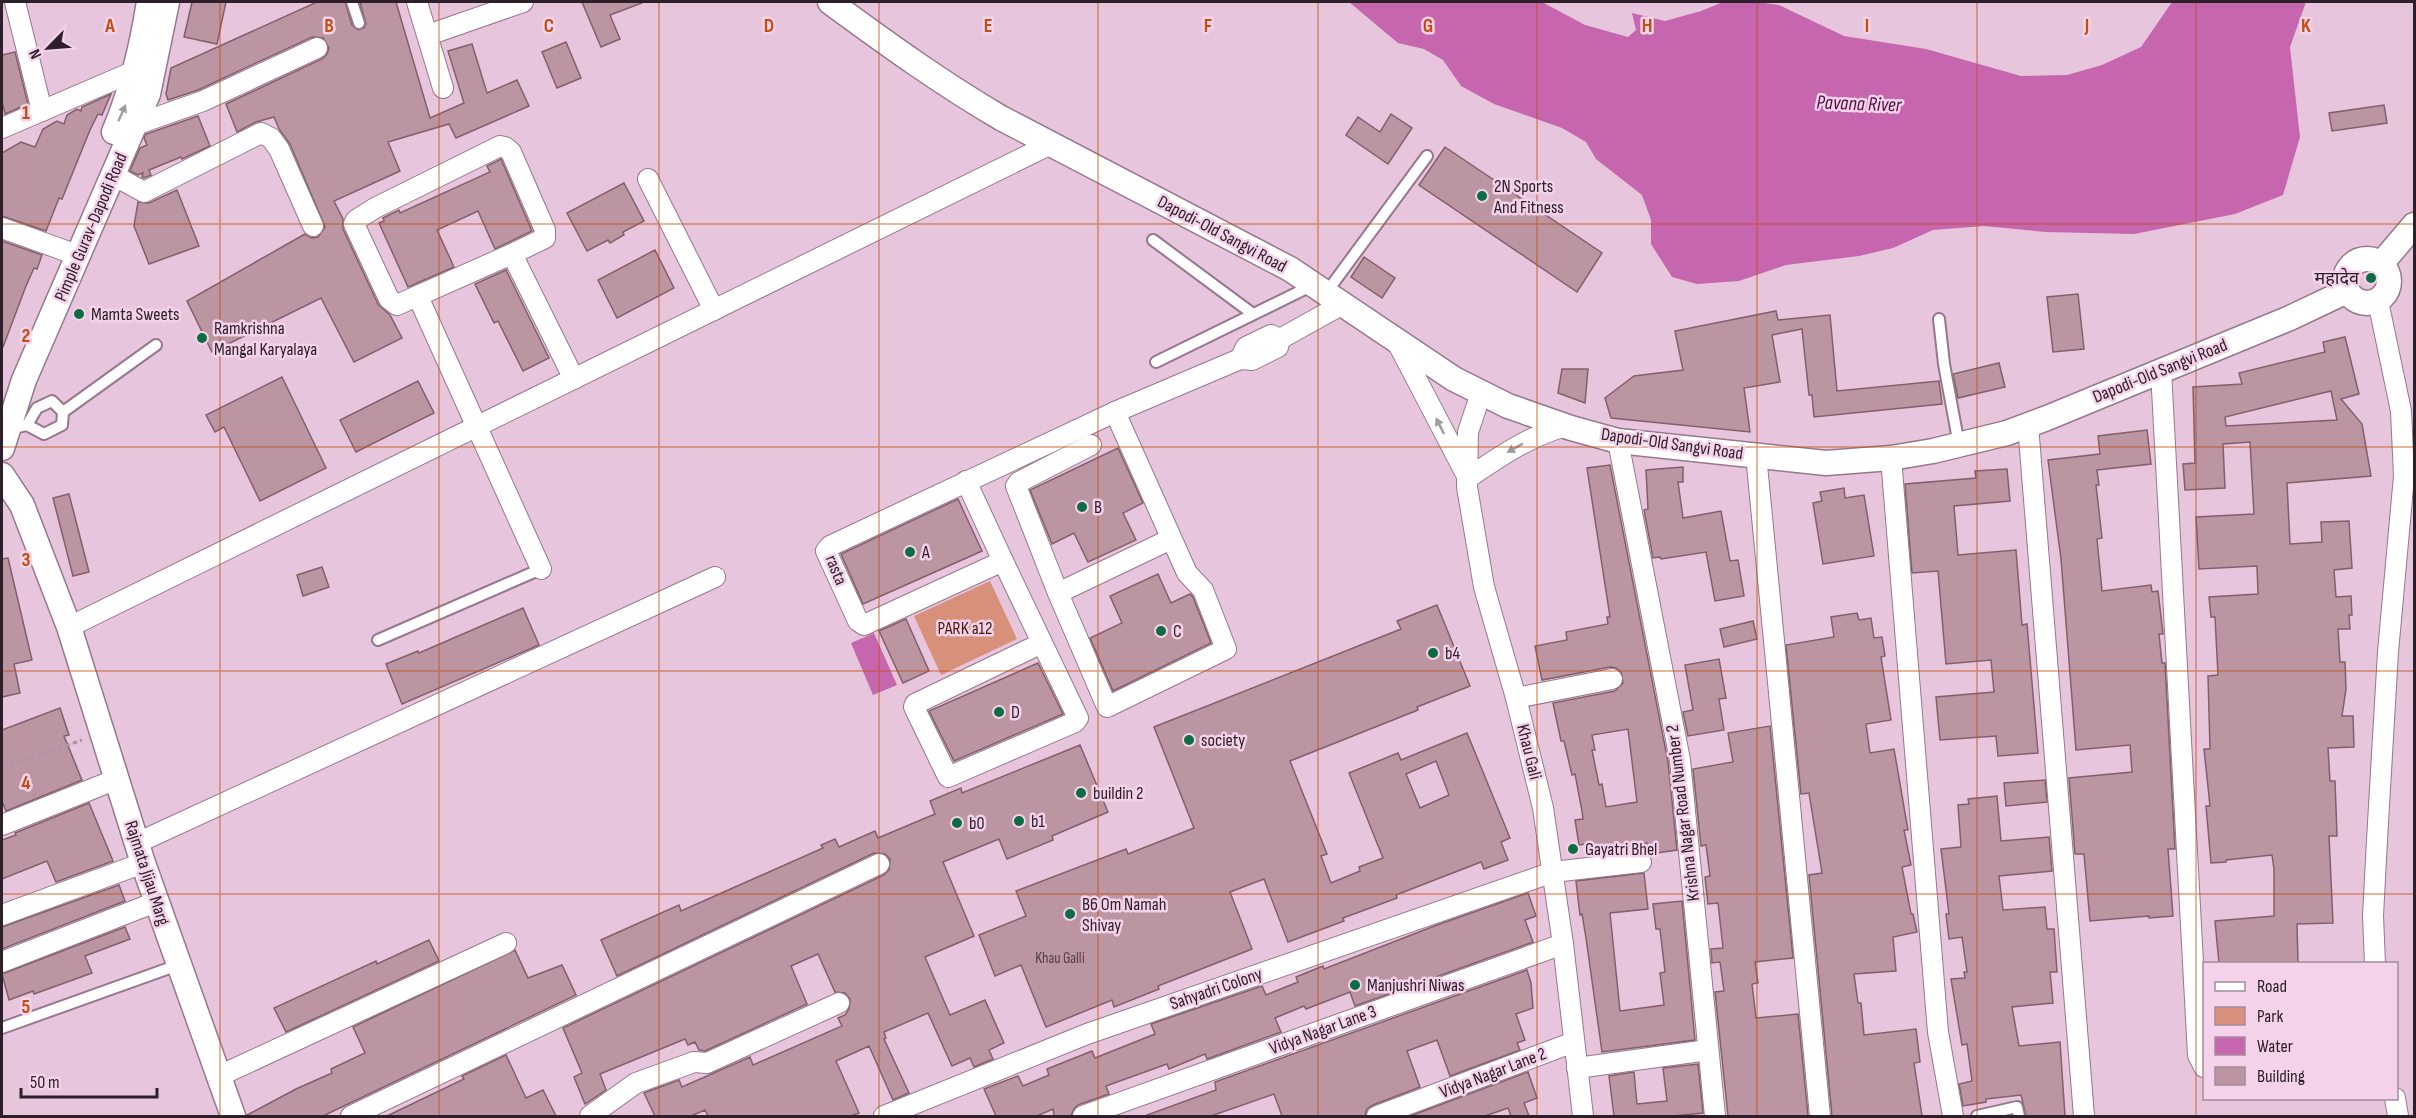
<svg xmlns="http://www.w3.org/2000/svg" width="2416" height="1118" viewBox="0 0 2416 1118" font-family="'Sofia Sans Condensed','Noto Sans Devanagari',sans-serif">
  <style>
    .green { fill: #d8907b }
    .water { fill: #c566ae }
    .building { fill: #bc95a2; stroke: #835f6b; stroke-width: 1.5; fill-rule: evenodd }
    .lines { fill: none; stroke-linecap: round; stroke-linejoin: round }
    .service-casing { stroke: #97778d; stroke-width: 14 }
    .minor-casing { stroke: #97778d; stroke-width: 22 }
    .tertiary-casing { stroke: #97778d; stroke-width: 27 }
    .path { stroke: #af93a7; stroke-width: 3; stroke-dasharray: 4.5 3; stroke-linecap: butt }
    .service { stroke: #fff; stroke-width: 10 }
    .minor { stroke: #fff; stroke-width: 20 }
    .tertiary { stroke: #fff; stroke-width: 24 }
    .oneway { fill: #a09b9f }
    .grid { fill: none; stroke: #c34e12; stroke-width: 1.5; stroke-opacity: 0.55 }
    .poi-dot { fill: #0c6d42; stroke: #f4d2ea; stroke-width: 2 }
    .labels { text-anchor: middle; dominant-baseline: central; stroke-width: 5; stroke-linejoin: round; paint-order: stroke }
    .number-label { font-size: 15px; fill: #513d48 }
    .poi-label { font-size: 18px; fill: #2d202a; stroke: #f4d2ea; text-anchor: start }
    .street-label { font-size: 18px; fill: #2d202a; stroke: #f4d2ea }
    .park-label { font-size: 18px; fill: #491d10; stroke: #f4d2ea }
    .water-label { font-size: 20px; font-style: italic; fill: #4c1040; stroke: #f4d2ea }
    .grid-label { font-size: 20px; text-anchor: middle; font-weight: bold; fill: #c34e12; stroke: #f4d2ea; stroke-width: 5; stroke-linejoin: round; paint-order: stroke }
  </style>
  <rect width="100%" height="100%" fill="#e7c5dd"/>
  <polygon class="green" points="990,581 1017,639 941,675 914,616"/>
  <g class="water">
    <polygon points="1349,2 1542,2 1585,25 1628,37 1636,30 1632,13 1665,21 1701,11 1723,2 1758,2 1779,5 1844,36 1926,49 2021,76 2067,75 2102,65 2141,47 2172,2 2306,2 2290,47 2300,137 2283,195 2235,214 2134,234 2046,232 1984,226 1933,230 1893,248 1859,256 1786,265 1739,281 1697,284 1672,277 1651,244 1651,220 1642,195 1596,159 1586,142 1562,128 1494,104 1461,86 1443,60 1424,49 1398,43"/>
    <polygon points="874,633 897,685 873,695 851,643"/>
  </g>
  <g class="building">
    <polygon points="192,2 226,2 217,44 184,37"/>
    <polygon points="317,2 345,2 352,25 358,30 364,28 366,24 360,2 396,2 430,118 464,103 448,51 472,44 487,93 517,80 529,106 456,138 449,124 388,142 400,171 334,201 343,219 343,229 378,304 390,315 402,338 354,362 321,298 212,352 187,301 305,234 311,238 318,237 325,227 290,144 279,129 274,117 256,122 237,132 226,104 322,59 327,54 329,48 323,38 312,37 198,90 168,100 166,94 171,68"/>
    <polygon points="582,2 642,2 642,3 610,15 620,39 601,47"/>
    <polygon points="566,42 581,78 557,88 542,52"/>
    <polygon points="15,52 28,104 5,114 2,101 2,55"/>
    <polygon points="111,94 102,115 98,114 90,130 62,199 59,198 46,231 2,216 2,153 21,142 35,147 43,129 57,121 64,124 67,115 77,109 81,111 82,107"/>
    <polygon points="2384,105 2387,123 2332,131 2329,113"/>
    <polygon points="1391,114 1412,128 1388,164 1346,135 1358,117 1380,132"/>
    <polygon points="198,116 210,146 182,159 181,157 149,170 151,175 144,178 142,177 143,173 138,175 130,171 140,148 147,145 144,138 146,134"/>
    <polygon points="1445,147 1602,253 1577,292 1419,185"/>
    <polygon points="501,159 532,231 495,249 478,211 437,230 454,267 408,287 379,223 384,221 383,218 399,210 400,213 490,172 487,166"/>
    <polygon points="624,183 644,221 623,232 624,235 610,243 608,240 587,251 567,213"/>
    <polygon points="177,190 199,246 149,264 134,226 138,202 149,203"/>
    <polygon points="2,241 42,255 37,269 34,268 26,286 3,347 2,347"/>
    <polygon points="655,250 674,288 617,318 598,280"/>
    <polygon points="1364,257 1395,278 1382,298 1351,277"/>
    <polygon points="506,270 549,358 523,371 498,321 494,323 475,284"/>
    <polygon points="2078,294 2084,349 2053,352 2047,297"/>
    <polygon points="1776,311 1778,320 1830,315 1837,391 1939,381 1942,404 1814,417 1812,395 1809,395 1802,329 1772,335 1780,382 1744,388 1750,432 1611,418 1605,398 1634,376 1683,370 1675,331"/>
    <path d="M2345,337L2359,394L2341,399L2362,424L2371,476L2287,483L2290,544L2322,542L2321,522L2349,521L2352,568L2334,570L2336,597L2351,596L2352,615H2349L2350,629H2338L2340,662H2345L2346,689L2342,716H2353L2354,747L2328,748L2330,781H2335L2337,836H2329L2333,923L2297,924L2298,963H2219L2215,921L2274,916V869L2272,855L2226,860V862L2211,863L2206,806H2210L2204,749H2210L2208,676L2218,675L2215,617H2211L2209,597L2258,594L2257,566L2199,569L2196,517L2254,514L2250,442L2223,444L2225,488L2185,490L2183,464L2195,463L2193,387L2242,384L2239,373L2325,352L2323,342ZM2331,391L2337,420L2226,426L2225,417Z"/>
    <polygon points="1999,363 2005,387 1958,398 1953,374"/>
    <polygon points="1562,369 1588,369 1585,403 1558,393"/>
    <polygon points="282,377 326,468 260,501 224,427 215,432 206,415"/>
    <polygon points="418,381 434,413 356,452 340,420"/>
    <polygon points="2147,430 2151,464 2097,470 2099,485 2096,485 2102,538 2097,539 2102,591 2151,585 2152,592 2158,591 2163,634 2159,634 2162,663 2165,663 2175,849 2168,849 2173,916 2149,918 2149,916 2090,921 2084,854 2075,854 2069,778 2132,772 2130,745 2076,750 2061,559 2048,460 2100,454 2098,436"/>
    <polygon points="1118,448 1143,503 1123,513 1136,540 1088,562 1074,533 1052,544 1030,490"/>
    <path d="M1610,465L1668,762L1677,850L1650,854L1647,843L1588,853L1587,844L1579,845L1575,820L1583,819L1582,811L1575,774L1572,775L1564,741H1561L1553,703L1615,691L1623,683L1621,672L1616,668L1610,667L1542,680L1535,646L1567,640L1566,632L1608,624L1607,617H1610L1587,468ZM1628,729L1637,802L1606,807L1602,784L1599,785L1592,750H1595L1592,735Z"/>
    <polygon points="1683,467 1683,482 1678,482 1683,518 1721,511 1730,561 1738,560 1744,596 1715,601 1706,552 1661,559 1660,557 1653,558 1644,510 1648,509 1646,470"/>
    <polygon points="2007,469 2010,501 1954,506 1958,555 2016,550 2022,625 2027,624 2038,753 1998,756 1996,736 1940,740 1936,697 1994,692 1991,660 1946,664 1938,571 1912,573 1905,484 1976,478 1975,471"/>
    <polygon points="1844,488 1845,498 1864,495 1874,556 1823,564 1813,503 1822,501 1820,492"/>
    <polygon points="69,494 89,572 73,576 53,498"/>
    <polygon points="958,499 982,551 863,604 841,554"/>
    <polygon points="8,558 32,660 14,664 20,693 2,697 2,559"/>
    <polygon points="322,567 329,587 303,596 297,575"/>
    <polygon points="1158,574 1171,603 1190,594 1193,597 1211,643 1113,691 1090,638 1122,623 1110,596"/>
    <path d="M1437,605L1470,686L1417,707L1418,710L1290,761L1327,854L1321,856L1331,883L1360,871L1359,867L1383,858L1349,773L1398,753L1401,760L1467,733L1510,838L1501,842L1508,860L1484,869L1481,862L1396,895L1397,898L1343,918L1344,921L1288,942L1264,879L1230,892L1252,949L1158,986L1159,989L1114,1007L1112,1000L1046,1027L1021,965L995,976L979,935L1026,916L1016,891L1126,849L1128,854L1194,828L1154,727L1401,629L1397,621ZM1436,761L1449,795L1420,808L1406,774Z"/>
    <polygon points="523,608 539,645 402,704 386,664 418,651 419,653"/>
    <polygon points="1857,613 1859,620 1871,618 1874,638 1882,637 1885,656 1881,657 1891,720 1866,724 1870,753 1894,749 1908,830 1904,830 1911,865 1902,867 1911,914 1913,914 1917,932 1893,937 1896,971 1854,974 1858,1003 1861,1003 1864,1035 1916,1029 1920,1062 1914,1063 1922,1116 1832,1116 1809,875 1822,873 1809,793 1801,794 1786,645 1834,637 1831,617"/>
    <polygon points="906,619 929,671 903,683 879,631"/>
    <polygon points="1753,621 1757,639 1724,647 1720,629"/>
    <polygon points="1719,659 1726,698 1719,699 1724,730 1688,736 1683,712 1693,710 1685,665"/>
    <polygon points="1038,663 1063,714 954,761 929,711"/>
    <polygon points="60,708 69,735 64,736 82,780 6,811 2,801 2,730"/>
    <polygon points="1770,726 1793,958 1755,962 1758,983 1752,984 1756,1018 1798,1014 1808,1116 1728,1116 1715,992 1724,991 1720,962 1712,963 1711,949 1723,948 1718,903 1708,904 1705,877 1710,876 1706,845 1701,846 1693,769 1733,762 1728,733"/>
    <polygon points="1080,745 1108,812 1052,836 1053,840 1007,859 999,839 943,862 974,936 925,957 950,1015 985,1000 1004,1043 989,1050 993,1059 974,1067 970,1058 952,1066 928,1013 884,1032 886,1038 884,1039 909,1093 893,1100 869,1046 836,1061 859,1113 851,1116 708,1116 705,1110 691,1116 655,1116 644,1093 679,1080 682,1087 750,1057 753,1065 842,1026 838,1018 845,1015 849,1009 850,999 845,993 835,992 818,954 791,966 807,1004 705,1051 699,1050 695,1042 688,1045 685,1039 600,1074 606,1090 585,1104 574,1077 582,1073 563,1028 884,875 889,870 890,859 885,854 874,853 617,976 601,940 679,905 681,911 823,848 821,845 835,839 839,847 875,831 878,838 935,814 930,801 961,788 962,793"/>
    <polygon points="2045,780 2047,802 2006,806 2004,783"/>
    <polygon points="1997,796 2001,841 2049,837 2052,871 1999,876 2003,910 2045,907 2047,929 2054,929 2057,972 2050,972 2053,1003 2012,1007 2019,1046 2060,1042 2065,1116 2026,1116 2021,1095 1986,1099 1986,1102 1963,1106 1959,1084 1972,1081 1967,1044 1962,1045 1951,979 1965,978 1964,972 1967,972 1962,937 1949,939 1946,914 1949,914 1941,849 1961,847 1958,805 1969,804 1968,799"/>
    <polygon points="89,803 113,861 56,882 47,861 2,879 2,840 16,835 15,833"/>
    <polygon points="1644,873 1648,909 1610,913 1620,1011 1664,1005 1660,973 1665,972 1660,929 1656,929 1653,904 1682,901 1695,1040 1602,1052 1586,938 1582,914 1580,915 1576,881"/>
    <polygon points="119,885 125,901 2,949 2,927"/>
    <polygon points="1528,893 1536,916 1525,920 1533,942 1355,1006 1350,992 1306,1009 1304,1006 1275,1018 1281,1032 1207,1059 1205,1054 1169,1069 1167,1064 1106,1086 1109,1094 1078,1105 1074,1109 1071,1116 1054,1116 1053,1109 1037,1116 996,1116 984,1089 1018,1076 1023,1086 1049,1075 1047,1069 1092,1051 1095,1058 1155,1034 1151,1024 1262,986 1266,995 1298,982 1296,977 1323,966 1324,969 1437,925"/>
    <polygon points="125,927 130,939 85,956 92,973 34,994 33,991 9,1000 2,974"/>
    <polygon points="429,940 439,961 286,1032 274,1008 376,961 377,964"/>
    <polygon points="515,950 528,978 562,965 576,995 323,1116 247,1116 247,1115 296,1089 332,1073 331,1069 365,1053 353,1027"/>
    <polygon points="1527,970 1531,983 1533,1008 1516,1014 1525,1040 1517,1043 1520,1050 1450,1076 1437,1040 1407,1051 1420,1087 1373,1105 1367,1109 1365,1116 1282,1116 1274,1094 1211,1116 1148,1116 1147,1115 1216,1090 1215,1082"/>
    <polygon points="506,1055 526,1098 543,1090 556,1116 387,1116 464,1079 462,1076"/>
    <polygon points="1698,1064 1703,1113 1673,1116 1614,1116 1609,1076 1634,1072 1637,1104 1667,1101 1663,1068"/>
    <polygon points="1528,1072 1537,1098 1524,1103 1529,1116 1511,1116 1508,1108 1485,1116 1410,1116"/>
  </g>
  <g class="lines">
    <defs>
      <g id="service">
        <polyline points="352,2 359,23"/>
        <polyline points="1153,240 1253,314"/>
        <polyline points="1326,293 1427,156"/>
        <polyline points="1939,319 1944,364 1959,445"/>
        <polyline points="1156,362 1313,285"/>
        <polyline points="27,425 37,408 52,401 63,412"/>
        <polyline points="8,429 27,425 44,434 62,425 63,412 156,345"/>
        <polyline points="378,640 541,569"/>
        <polyline points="2,1028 178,965"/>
        <polyline points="1977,1116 2017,1107 2019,1116"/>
      </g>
      <g id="minor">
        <polyline points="15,2 42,111"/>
        <polyline points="417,2 443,88"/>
        <polyline points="428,35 523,2"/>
        <polyline points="135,125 203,101 317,48"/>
        <polyline points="2,128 144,67"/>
        <polyline points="113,175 144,192 261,133 271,138 279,149 313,226"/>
        <polyline points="648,179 714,310"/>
        <polyline points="2,228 66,251"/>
        <polyline points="512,254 397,305 389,299 354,224 356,220 375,208 500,146 505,147 511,152 545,230 545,238 512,254 574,379"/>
        <polyline points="420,301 541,569"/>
        <polygon points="1271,335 1280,339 1278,347 1252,360 1240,359 1246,347"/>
        <polyline points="1280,339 1343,304"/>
        <path d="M1396,340L1468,478C1499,457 1529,436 1566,426"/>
        <polyline points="2161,371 2198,1055 2204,1067"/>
        <polyline points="1481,393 1468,432 1467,487 1484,587 1516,698 1543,808 1563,944 1583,1116"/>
        <polyline points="2028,425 2084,1116"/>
        <polyline points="1618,441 1680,760 1715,1116"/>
        <polyline points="1756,455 1820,1116"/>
        <polyline points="1891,458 1938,1032 1953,1116"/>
        <polyline points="966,481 1003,561"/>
        <polyline points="1171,539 1058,593 1107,707 1226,649 1203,590 1187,573 1115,412 1240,359"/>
        <polyline points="1058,593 1016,486 1019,482 1091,445"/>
        <polyline points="69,627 1051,144"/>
        <polyline points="1042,643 915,704 914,707 948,777 1075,722 1078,718 1003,561 864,625 858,621 826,551 830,546 1115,412"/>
        <polyline points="1516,698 1612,679"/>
        <polyline points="2,825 117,779"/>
        <polyline points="137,843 715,577"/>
        <polyline points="2,915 143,863"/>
        <polyline points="2,962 156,902"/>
        <polyline points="2375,964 2373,916 2377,840 2388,652 2404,476 2401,411 2378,301"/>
        <polyline points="1577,1068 1708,1050"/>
        <polyline points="219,1076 506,943"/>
        <polyline points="2395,1098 2398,1116"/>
        <polyline points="351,1116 879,864"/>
        <polyline points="590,1116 636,1083 694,1062 707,1063 839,1003"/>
        <polyline points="884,1116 1087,1034 1553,872 1641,862"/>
        <polyline points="1083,1116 1563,944"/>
        <polyline points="1377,1116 1574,1042"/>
      </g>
      <g id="tertiary">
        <path d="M830,2C886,43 941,83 1001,118L1290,269L1454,379L1508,406L1571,428L1618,441L1826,463L1891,458L1933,451L2007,433L2047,418L2290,318L2347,291"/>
        <path d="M114,132C132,90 142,46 149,2"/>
        <circle cx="2367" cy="281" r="22"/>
        <polyline points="2381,264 2414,225"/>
        <polyline points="2,448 24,380 148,94 167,2"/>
        <polyline points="2,475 22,505 69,627 143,863 233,1116"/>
      </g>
    </defs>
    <use href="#service" class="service-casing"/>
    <use href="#minor" class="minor-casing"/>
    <use href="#tertiary" class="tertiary-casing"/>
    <polyline class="path" points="2,768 82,740"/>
    <use href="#service" class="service"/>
    <use href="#minor" class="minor"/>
    <use href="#tertiary" class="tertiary"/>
  </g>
  <defs><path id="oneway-solid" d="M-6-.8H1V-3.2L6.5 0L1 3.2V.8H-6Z" transform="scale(1.5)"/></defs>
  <g class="oneway">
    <use href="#oneway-solid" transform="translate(122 113) rotate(-66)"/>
    <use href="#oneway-solid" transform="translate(1440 426) rotate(-117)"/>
    <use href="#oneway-solid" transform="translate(1515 448) rotate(151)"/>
  </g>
  <path class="grid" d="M220,2V1116M439,2V1116M659,2V1116M879,2V1116M1098,2V1116M1318,2V1116M1537,2V1116M1757,2V1116M1977,2V1116M2196,2V1116M2,224H2414M2,447H2414M2,671H2414M2,894H2414"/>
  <g class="poi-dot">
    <circle cx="1482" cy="196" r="6"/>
    <circle cx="2371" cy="278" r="6"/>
    <circle cx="79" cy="314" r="6"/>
    <circle cx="202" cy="338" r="6"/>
    <circle cx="1082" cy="507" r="6"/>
    <circle cx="910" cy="552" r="6"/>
    <circle cx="1161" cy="631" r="6"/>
    <circle cx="1433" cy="653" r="6"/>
    <circle cx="999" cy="712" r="6"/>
    <circle cx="1189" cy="740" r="6"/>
    <circle cx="1081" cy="793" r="6"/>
    <circle cx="1019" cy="821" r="6"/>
    <circle cx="957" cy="823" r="6"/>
    <circle cx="1573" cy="849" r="6"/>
    <circle cx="1070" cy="914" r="6"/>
    <circle cx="1355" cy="985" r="6"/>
  </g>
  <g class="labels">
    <g class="number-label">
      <text x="1060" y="958">Khau Galli</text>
    </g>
    <g class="poi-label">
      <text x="1494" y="186">2N Sports<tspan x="1494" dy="21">And Fitness</tspan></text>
      <text x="2359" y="278" text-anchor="end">महादेव</text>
      <text x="91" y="314">Mamta Sweets</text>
      <text x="214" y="328">Ramkrishna<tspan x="214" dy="21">Mangal Karyalaya</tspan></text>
      <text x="1094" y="507">B</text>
      <text x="922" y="552">A</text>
      <text x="1173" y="631">C</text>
      <text x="1445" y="653">b4</text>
      <text x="1011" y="712">D</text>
      <text x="1201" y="740">society</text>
      <text x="1093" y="793">buildin 2</text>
      <text x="1031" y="821">b1</text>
      <text x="969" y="823">b0</text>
      <text x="1585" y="849">Gayatri Bhel</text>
      <text x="1082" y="904">B6 Om Namah<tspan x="1082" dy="21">Shivay</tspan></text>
      <text x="1367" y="985">Manjushri Niwas</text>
    </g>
    <g class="street-label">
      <text transform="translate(91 227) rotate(-67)">Pimple Gurav-Dapodi Road</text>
      <text transform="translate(1222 234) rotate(28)">Dapodi-Old Sangvi Road</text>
      <text transform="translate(2160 371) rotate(-22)">Dapodi-Old Sangvi Road</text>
      <text transform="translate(1672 444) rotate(8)">Dapodi-Old Sangvi Road</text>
      <text transform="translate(836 570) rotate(68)">rasta</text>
      <text transform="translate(1529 752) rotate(76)">Khau Gali</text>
      <text transform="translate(1683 813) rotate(-97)">Krishna Nagar Road Number 2</text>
      <text transform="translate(147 873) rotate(72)">Rajmata Jijau Marg</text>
      <text transform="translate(1216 989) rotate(-19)">Sahyadri Colony</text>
      <text transform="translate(1323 1030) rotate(-20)">Vidya Nagar Lane 3</text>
      <text transform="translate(1493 1073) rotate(-21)">Vidya Nagar Lane 2</text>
    </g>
    <g class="park-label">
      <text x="965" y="628">PARK a12</text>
    </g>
    <g class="water-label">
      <text transform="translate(1859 104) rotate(2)">Pavana River</text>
    </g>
  </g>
  <g class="grid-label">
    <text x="110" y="32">A</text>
    <text x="329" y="32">B</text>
    <text x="549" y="32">C</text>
    <text x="769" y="32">D</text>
    <text x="988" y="32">E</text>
    <text x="1208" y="32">F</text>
    <text x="1428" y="32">G</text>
    <text x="1647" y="32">H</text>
    <text x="1867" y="32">I</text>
    <text x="2087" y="32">J</text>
    <text x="2306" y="32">K</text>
    <text x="26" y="119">1</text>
    <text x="26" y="342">2</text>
    <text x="26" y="566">3</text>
    <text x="26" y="789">4</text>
    <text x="26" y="1013">5</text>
  </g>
  <rect width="2416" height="1118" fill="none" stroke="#2d202a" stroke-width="6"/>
  <rect x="2203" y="962" width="195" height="138" fill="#f4d2ea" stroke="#a48b9d" stroke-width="1.5"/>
  <rect x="2215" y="982" width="30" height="9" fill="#ffffff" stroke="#a48b9d" stroke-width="1.5"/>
  <text x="2257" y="992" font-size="18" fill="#2d202a">Road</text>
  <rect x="2215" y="1007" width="30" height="18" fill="#d8907b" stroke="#a48b9d" stroke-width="1.5"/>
  <text x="2257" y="1022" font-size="18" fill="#2d202a">Park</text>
  <rect x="2215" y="1037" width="30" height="18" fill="#c566ae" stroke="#a48b9d" stroke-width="1.5"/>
  <text x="2257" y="1052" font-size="18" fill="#2d202a">Water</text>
  <rect x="2215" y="1067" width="30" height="18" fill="#bc95a2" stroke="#a48b9d" stroke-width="1.5"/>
  <text x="2257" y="1082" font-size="18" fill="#2d202a">Building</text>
  <g transform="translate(48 48) rotate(245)" stroke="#f4d2ea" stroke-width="4.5" paint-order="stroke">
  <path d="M0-4.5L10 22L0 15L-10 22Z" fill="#2d202a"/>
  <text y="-9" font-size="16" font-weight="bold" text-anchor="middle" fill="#2d202a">N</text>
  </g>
  <path d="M21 1088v9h136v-9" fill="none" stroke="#2d202a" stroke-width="3"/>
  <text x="30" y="1088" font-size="18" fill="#2d202a" stroke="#f4d2ea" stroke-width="4.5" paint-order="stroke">50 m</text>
</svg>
